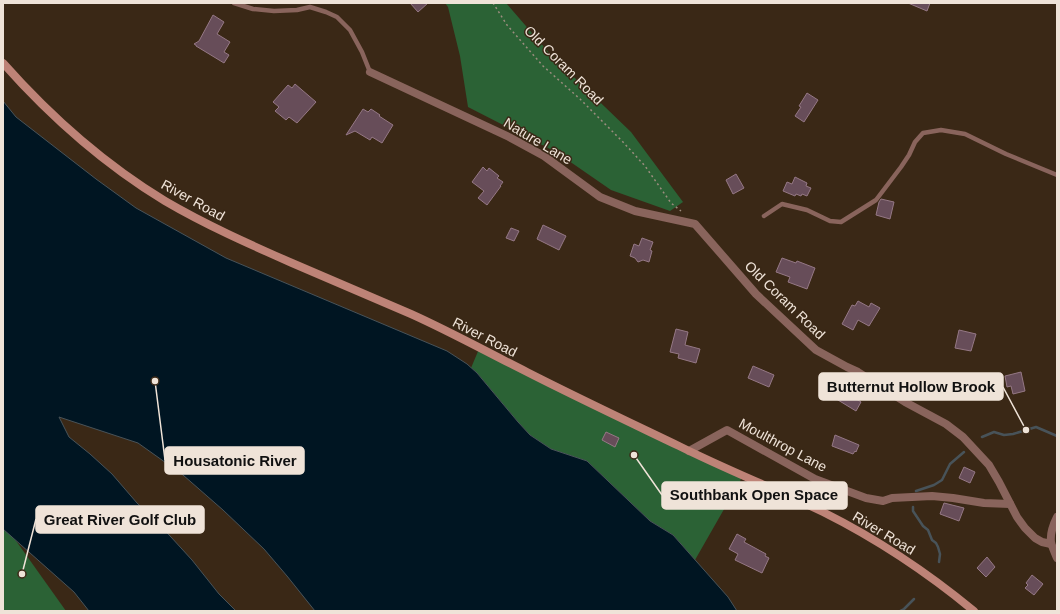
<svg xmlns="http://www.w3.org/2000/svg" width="1060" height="614" viewBox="0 0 1060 614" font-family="Helvetica,sans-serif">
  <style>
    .green { fill: #2b6235 }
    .water { fill: #001522; stroke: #485359 }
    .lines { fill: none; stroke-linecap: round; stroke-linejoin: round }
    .stream { stroke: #485359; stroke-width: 2.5 }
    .building { fill: #674d59; stroke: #957885 }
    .path { stroke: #9c8d7f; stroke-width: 1.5; stroke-dasharray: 2 3; stroke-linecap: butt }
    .service { stroke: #89645c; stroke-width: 4.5 }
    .minor { stroke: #89645c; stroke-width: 8 }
    .secondary { stroke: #be8377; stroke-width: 8 }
    .labels { text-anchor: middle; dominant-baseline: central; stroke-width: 3; stroke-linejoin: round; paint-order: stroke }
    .street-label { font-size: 14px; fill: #efe3d8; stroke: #3a2816 }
    .leader { fill: none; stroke: #efe3d8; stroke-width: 1.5 }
    .callout-dot { fill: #efe3d8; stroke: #3a2816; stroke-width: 1.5 }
    .callout { fill: #efe3d8; stroke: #efe3d8; stroke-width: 1.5 }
    .callout-label { font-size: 15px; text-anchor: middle; font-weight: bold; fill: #111 }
  </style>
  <rect width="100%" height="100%" fill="#3a2816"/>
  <g class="green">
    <polygon points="445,3 506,3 551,55 631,132 683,202 670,211 611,190 556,152 468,107 460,56 448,7"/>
    <polygon points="479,349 743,476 695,560 673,535 650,521 587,461 551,449 530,435 518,422 477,373 471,368"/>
    <polygon points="3,529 14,538 66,611 3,611"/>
  </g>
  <polygon class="water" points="3,101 16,117 96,179 136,208 226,258 447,351 467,364 477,373 518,422 530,435 551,449 587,461 650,521 673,535 728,597 737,611 315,611 287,576 264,549 223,510 183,475 138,443 59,417 69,437 90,454 112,474 137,503 160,525 192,560 219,594 236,611 89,611 74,592 3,529"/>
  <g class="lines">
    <g class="stream">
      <polyline points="982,437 994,432 1004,435 1013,434 1036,427 1057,436"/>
      <polyline points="916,491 934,485 942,480 950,464 964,452"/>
      <polyline points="913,507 913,511 923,526 928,530 932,540 936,543 938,547 940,554 939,562"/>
      <polyline points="900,611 904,609 914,599"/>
    </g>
  </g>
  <g class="building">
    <polygon points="410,3 428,3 418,12"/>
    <polygon points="908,3 930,3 927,11"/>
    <polygon points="213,15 224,22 217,34 230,42 224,52 229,55 224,63 196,46 196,45 194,44 199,41"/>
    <polygon points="295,84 316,102 297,123 289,117 286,120 275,111 279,107 273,102 288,85 292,88"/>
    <polygon points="807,93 818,100 804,122 795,116 801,107 799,106"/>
    <polygon points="363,109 368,112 371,109 380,115 379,116 393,125 382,143 372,137 370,140 355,131 346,135"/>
    <polygon points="483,167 487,171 489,168 499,176 497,178 503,182 500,186 501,186 487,205 478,198 484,191 472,182"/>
    <polygon points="736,174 744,188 733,194 726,180"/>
    <polygon points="795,177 807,183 806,186 811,188 807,196 802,194 801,196 796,194 795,196 783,191 787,182 792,184"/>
    <polygon points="881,199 894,202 890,219 876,215 879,202"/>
    <polygon points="543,225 566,236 559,250 537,239"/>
    <polygon points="511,228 519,231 514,241 506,238"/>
    <polygon points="642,238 653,242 650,250 652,251 649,262 643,260 638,262 635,258 630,256 634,244 639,246"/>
    <polygon points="782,258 796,263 797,261 815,268 807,289 788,282 790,277 776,272"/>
    <polygon points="858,301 869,307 871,303 880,308 869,326 858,320 853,330 842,324 852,305 855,306"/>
    <polygon points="676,329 688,332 685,345 700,349 696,363 678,358 679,354 670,352"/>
    <polygon points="959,330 976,334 971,351 955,348"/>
    <polygon points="753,366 774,375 769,387 748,378"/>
    <polygon points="1021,372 1025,391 1013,394 1011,386 1007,387 1005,376"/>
    <polygon points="839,387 853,395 852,396 861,402 856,411 833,397"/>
    <polygon points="606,432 619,438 615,447 602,440"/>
    <polygon points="835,435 859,445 856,452 855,451 853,454 832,446"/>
    <polygon points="964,467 975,472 970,483 959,478"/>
    <polygon points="944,503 964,508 959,521 940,514"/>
    <polygon points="737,534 746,539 744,542 766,554 765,556 769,558 762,573 735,560 738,554 729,549"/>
    <polygon points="987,557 995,567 986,577 977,568"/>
    <polygon points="1032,575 1043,584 1034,595 1025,588 1028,585 1026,583"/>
  </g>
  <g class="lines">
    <polyline class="path" points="493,3 507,25 543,66 580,99 623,142 645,166 671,203 681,211"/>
    <g class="service">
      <polyline points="234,3 253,9 274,11 297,10 310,7 326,12 337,17 350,30 362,52 370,72"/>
      <polyline points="764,216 782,204 807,210 830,221 841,222 876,200 901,167 909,155 915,142 923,133 941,130 965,134 1006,154 1057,175"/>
    </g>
    <g class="minor">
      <polyline points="370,72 509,137 544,156 600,197 635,211 695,224 756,294 816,350 847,367 858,372 905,402 946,424 963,437 989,465 999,482 1017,517 1025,528 1035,538 1042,542 1051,544"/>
      <polyline points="689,451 727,430 815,479 866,498 883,501 892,498 932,496 953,498 984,503 1010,504"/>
      <path d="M1057,517C1053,525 1050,534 1051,542C1052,547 1055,553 1057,558"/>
    </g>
    <path class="secondary" d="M3,63C50,116 104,164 165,201C206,225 249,244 292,263C332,280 372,297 411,314C451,332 489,353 527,372C578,398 629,422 679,446C727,470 776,489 823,512C877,539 928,573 974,611"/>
  </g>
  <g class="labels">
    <g class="street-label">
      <text transform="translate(564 65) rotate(45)">Old Coram Road</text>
      <text transform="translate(538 141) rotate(31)">Nature Lane</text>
      <text transform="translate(193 200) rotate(29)">River Road</text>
      <text transform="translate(785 300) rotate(44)">Old Coram Road</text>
      <text transform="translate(485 337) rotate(27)">River Road</text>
      <text transform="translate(783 445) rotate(28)">Moulthrop Lane</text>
      <text transform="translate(884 533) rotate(31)">River Road</text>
    </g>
  </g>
  <path class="leader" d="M1026 430L1003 387M155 381L165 460M634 455L662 495M22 574L36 519"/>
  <g class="callout-dot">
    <circle cx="1026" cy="430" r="4"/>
    <circle cx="155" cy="381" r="4"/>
    <circle cx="634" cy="455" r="4"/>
    <circle cx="22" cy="574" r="4"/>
  </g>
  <g class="callout">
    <rect x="819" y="373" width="184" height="27" rx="4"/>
    <rect x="165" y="447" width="139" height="27" rx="4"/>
    <rect x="662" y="482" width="185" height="27" rx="4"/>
    <rect x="36" y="506" width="168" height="27" rx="4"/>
  </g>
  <g class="callout-label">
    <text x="911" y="392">Butternut Hollow Brook</text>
    <text x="235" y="466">Housatonic River</text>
    <text x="754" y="500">Southbank Open Space</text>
    <text x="120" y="525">Great River Golf Club</text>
  </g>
  <rect width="1060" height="614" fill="none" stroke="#efe3d8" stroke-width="8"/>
</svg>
